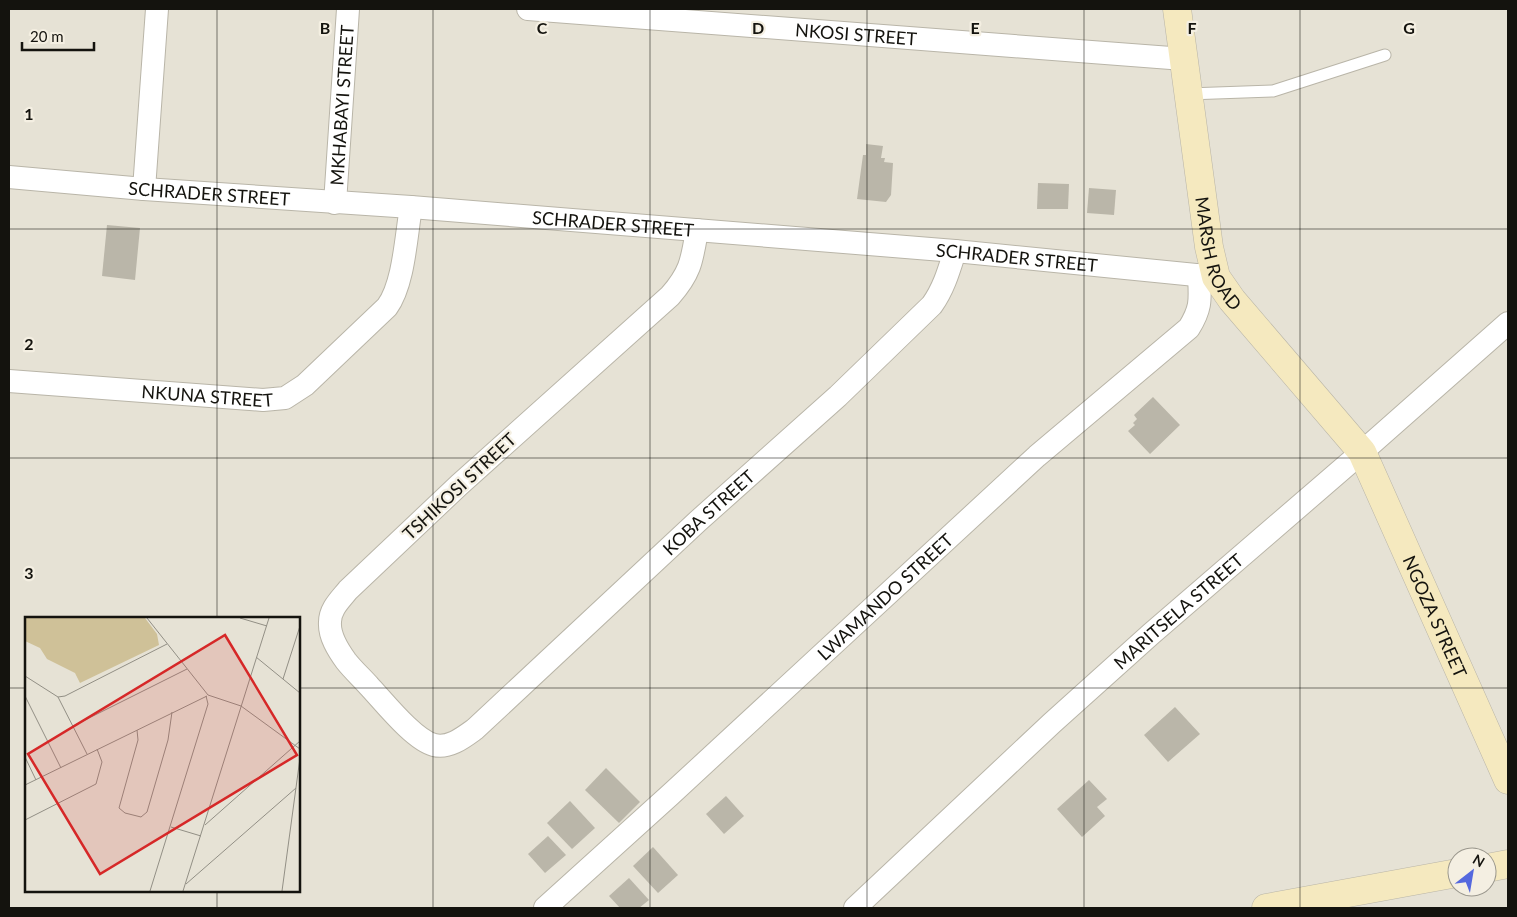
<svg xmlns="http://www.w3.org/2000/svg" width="1517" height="917" viewBox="0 0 1517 917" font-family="Lato,sans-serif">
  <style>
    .building { fill: #bab6a9 }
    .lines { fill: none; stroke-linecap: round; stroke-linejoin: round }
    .lane-casing { stroke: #b9b5a8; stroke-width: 13 }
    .street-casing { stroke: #b9b5a8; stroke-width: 24 }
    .secondary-casing { stroke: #b9b5a8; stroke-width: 29 }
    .lane { stroke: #fff; stroke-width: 11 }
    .street { stroke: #fff; stroke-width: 22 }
    .secondary { stroke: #f5e9bf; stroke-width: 28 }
    .grid { fill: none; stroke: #14130e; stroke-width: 1; stroke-opacity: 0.55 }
    .labels { text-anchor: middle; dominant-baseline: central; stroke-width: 4.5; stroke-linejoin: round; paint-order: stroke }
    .street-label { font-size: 18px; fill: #14130e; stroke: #f4efe2 }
    .inset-road { fill: none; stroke: #928f85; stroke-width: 1 }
    .view { fill: #d62828; fill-opacity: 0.15; stroke: #d62828; stroke-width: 2.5 }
    .inset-edge { fill: none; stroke: #14130e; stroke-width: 2.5 }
    .grid-label { font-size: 16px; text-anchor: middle; font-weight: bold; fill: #14130e; stroke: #f4efe2; stroke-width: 4.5; stroke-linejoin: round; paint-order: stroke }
  </style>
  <rect width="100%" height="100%" fill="#e6e2d5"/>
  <g class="building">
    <polygon points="866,144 883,146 881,158 885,158 884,162 893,163 891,195 886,202 857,199 863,155 866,155"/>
    <polygon points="1038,183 1069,184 1068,209 1037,209"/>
    <polygon points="1089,188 1116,190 1114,215 1087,213"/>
    <polygon points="107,225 140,228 135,280 102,276"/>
    <polygon points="1153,397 1180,425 1150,454 1128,431 1135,425 1133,423 1137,419 1134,415"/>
    <polygon points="1175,707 1200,734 1168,762 1144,735"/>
    <polygon points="606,768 640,802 619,823 585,790"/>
    <polygon points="1089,780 1107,799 1097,807 1105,816 1082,837 1057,809"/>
    <polygon points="726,796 744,816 724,834 706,814"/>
    <polygon points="570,801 595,828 572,849 547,823"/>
    <polygon points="548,836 566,855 545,873 528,854"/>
    <polygon points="653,847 678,875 658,893 633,866"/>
    <polygon points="629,878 649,900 639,908 620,908 609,896"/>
  </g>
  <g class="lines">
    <defs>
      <polyline id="lane" points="1188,94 1273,91 1385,55"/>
      <g id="street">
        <path id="s1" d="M528,9L1184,59"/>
        <path id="s2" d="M9,177L144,189L411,207L955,251L1216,277"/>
        <polyline points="144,189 157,9"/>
        <path id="s3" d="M335,203L348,9"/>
        <path id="s4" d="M697,230C692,260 691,272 670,296L459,485L348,590C340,600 330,609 330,622C329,636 338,650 346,661C353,670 362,678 369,686C384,702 414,740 434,745C449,749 464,737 475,729L698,521L838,396L932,305C944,288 949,270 955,251"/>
        <path id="s5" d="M9,381L263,400L285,398L305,385L387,307C404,284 406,236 411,207"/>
        <path id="s6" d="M545,908L670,795L1037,456L1189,328C1202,307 1200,299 1199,275"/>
        <path id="s7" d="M855,908L1052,723L1151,634L1362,452L1508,323"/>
      </g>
      <g id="secondary">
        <path id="s8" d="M1177,9L1209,247L1216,277L1232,300L1362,452L1508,780"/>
        <polyline points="1487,868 1508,864"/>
        <polyline points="1266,908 1457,873"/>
      </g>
    </defs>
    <use href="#lane" class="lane-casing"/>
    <use href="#street" class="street-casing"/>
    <use href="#secondary" class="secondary-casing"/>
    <use href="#lane" class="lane"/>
    <use href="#street" class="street"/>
    <use href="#secondary" class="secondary"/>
  </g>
  <path class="grid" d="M217,9V618M433,9V908M650,9V908M867,9V908M1084,9V908M1300,9V908M9,229H1508M9,458H1508M9,688H26M299,688H1508M217,891V908"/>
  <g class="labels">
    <g class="street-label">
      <text stroke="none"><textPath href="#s1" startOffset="329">NKOSI STREET</textPath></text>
      <text stroke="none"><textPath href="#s3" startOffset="98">MKHABAYI STREET</textPath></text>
      <text stroke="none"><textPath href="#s2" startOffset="201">SCHRADER STREET</textPath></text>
      <text stroke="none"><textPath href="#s2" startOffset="606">SCHRADER STREET</textPath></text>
      <text stroke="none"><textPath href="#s8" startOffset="249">MARSH ROAD</textPath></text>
      <text stroke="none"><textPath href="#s2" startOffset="1011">SCHRADER STREET</textPath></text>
      <text stroke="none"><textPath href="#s5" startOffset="199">NKUNA STREET</textPath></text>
      <text transform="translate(459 486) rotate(-43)">TSHIKOSI STREET</text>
      <text stroke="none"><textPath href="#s4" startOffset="1076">KOBA STREET</textPath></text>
      <text stroke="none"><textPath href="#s6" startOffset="461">LWAMANDO STREET</textPath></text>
      <text stroke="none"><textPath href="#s7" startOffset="439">MARITSELA STREET</textPath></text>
      <text stroke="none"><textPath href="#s8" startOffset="679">NGOZA STREET</textPath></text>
    </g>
  </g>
  <g transform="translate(25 617)">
    <rect width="275" height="275" fill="#e6e2d5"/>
    <path d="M0,1H120L132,17L134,28L55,66L50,56L22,42L15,31L0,24Z" fill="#cfc198"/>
    <path class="inset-road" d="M122,1L183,78L216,89L275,132M215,1L242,9M231,40L275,76M0,59L33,80M258,62L275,9M0,79L36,151M33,80L40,79L142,27M33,80L62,137M48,109L162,52M112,113L113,123L94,191L100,196L116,200L122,195L143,123L147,95M0,140L11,163M0,168L182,79M0,203L71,167L77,145L72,132M180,208L275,124M146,210L176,219M161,267L271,171M125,274L183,87L181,79M158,274L244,1M257,274L275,141"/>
    <path class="view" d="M200,18L272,138L75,257L3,137Z"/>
    <rect width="275" height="275" class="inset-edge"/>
  </g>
  <g class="grid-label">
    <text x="325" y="34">B</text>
    <text x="542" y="34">C</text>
    <text x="758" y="34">D</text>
    <text x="975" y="34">E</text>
    <text x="1192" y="34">F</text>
    <text x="1409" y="34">G</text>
    <text x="29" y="120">1</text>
    <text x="29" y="350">2</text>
    <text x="29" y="579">3</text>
  </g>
  <rect width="1517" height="917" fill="none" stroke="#14130e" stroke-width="20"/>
  <g transform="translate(1472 872) rotate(31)"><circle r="24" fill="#f4efe2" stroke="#9a978d"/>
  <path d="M0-4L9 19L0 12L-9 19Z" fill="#5468de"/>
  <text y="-8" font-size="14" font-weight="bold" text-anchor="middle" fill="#14130e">N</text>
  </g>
  <path d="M22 42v8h72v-8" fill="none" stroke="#14130e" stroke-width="2.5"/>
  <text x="30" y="42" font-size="15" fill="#14130e" stroke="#f4efe2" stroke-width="4" paint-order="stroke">20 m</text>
</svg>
